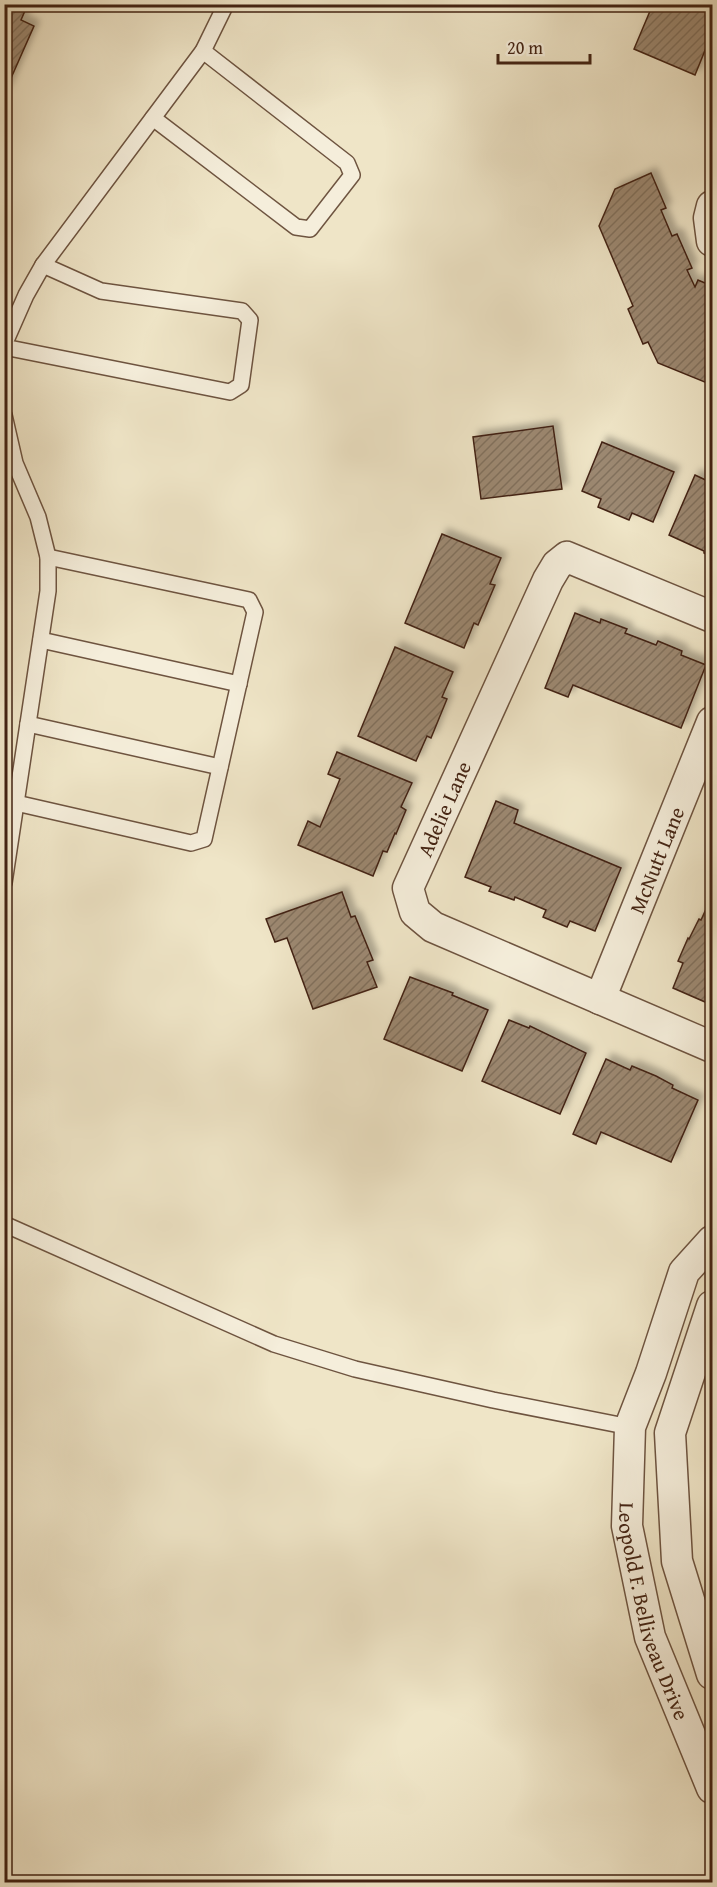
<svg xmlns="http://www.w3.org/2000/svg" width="717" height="1887" viewBox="0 0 717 1887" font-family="'Gentium Book Plus',serif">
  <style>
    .building { fill: url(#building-hatch); stroke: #432313; stroke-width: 1.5; filter: url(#shadow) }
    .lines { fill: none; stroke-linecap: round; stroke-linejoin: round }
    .lane-casing { stroke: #6e5440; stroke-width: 18 }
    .street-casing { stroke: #6e5440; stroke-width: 33 }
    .lane { stroke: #f5eedb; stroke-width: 15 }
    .street { stroke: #f5eedb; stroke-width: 30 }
    .labels { text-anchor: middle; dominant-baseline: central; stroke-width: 5; stroke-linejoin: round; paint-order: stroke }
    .street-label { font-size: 21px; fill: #432313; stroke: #f5eedb }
  </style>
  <defs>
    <pattern id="building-hatch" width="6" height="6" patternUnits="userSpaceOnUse" patternTransform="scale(1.5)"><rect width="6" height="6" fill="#9c8871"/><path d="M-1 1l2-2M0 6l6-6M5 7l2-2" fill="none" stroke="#816f5c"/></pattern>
    <filter id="shadow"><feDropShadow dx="5.5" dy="-5.5" stdDeviation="3" flood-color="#0004"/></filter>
  </defs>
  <rect width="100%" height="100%" fill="#efe5c7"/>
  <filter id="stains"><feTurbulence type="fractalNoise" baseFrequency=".00333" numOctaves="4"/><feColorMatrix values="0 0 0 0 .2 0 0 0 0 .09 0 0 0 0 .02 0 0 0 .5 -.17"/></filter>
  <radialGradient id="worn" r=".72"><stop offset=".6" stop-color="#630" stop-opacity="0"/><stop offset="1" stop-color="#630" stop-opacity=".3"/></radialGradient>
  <g class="building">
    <polygon points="4,4 28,4 21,20 34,26 4,94"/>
    <polygon points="653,4 712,4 712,41 709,49 706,48 695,75 634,49"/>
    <polygon points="651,173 666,208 661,210 672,236 677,234 692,268 687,270 695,287 698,280 712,286 712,385 658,363 648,342 643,344 628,309 633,306 599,226 615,189"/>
    <polygon points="553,426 562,489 481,499 473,437"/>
    <polygon points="602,442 674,472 653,522 632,513 629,520 598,507 601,499 582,491"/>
    <polygon points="695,475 712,483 712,557 704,553 704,551 669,535"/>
    <polygon points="442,534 501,558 490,584 495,585 478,625 474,623 464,648 405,623"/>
    <polygon points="575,613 600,623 601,619 627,629 625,633 656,645 658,641 682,651 681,655 706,665 681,728 573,685 568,697 545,688"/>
    <polygon points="395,647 453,672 442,697 447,699 431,738 427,736 416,761 358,736"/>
    <polygon points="337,752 412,783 401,807 406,810 396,834 395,833 387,852 383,851 373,876 298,845 308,821 320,827 340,779 328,774"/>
    <polygon points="496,801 518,810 514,823 621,868 595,931 570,921 567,927 543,917 546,910 515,897 514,900 489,891 491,887 465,877"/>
    <polygon points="342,892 351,917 355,916 373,960 367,962 377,987 313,1009 287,938 275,942 266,919"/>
    <polygon points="712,896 712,1005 673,988 683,963 678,961 688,938 689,939 699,919 701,920"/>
    <polygon points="410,977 453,993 452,995 488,1010 462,1071 384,1039"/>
    <polygon points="509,1020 529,1028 530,1026 586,1053 560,1114 482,1081"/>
    <polygon points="606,1059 630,1070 632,1066 656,1076 673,1085 672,1088 698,1100 671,1162 601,1132 596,1144 573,1134"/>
  </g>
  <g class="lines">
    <defs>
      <g id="lane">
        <polyline points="153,118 296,227 310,229 352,175 347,163 203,51"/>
        <polyline points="4,345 26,295 43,265 203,51 226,4"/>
        <polyline points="4,347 230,392 241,385 250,320 242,311 101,291 43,265"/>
        <polyline points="4,415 15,463 38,517 48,557 48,591 4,883"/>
        <polyline points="41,640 239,684"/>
        <polyline points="28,724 220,767"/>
        <polyline points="16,803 191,843 204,839 255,612 249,600 48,557"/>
        <polyline points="4,1224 274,1344 355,1369 493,1400 630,1427"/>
      </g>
      <g id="street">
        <polyline points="712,206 709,218 712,241"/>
        <polyline points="712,617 567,557 557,565 548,580 408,888 415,912 433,927 712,1047"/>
        <path id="s1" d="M600,999L712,722"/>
        <path id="s2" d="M712,1241L684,1272L651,1373L630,1427L627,1526L650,1637L712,1788"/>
        <polyline points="712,1306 670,1433 677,1561 712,1674"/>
      </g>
    </defs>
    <use href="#lane" class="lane-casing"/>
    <use href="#street" class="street-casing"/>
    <use href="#lane" class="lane"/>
    <use href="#street" class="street"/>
  </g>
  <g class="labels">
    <g class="street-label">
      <text transform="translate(444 809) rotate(-66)">Adelie Lane</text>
      <text stroke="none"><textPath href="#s1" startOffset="150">McNutt Lane</textPath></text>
      <text stroke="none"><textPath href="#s2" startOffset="394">Leopold F. Belliveau Drive</textPath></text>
    </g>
  </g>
  <rect width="717" height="1887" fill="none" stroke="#efe5c7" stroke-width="24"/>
  <rect x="6" y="6" width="705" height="1875" fill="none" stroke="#432313" stroke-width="3"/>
  <rect x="12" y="12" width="693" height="1863" fill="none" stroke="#432313" stroke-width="1.5"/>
  <path d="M498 54v9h92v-9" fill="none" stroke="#432313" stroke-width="3"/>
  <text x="507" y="54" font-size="18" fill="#432313" stroke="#f5eedb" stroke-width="4.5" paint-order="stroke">20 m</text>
  <rect width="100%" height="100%" filter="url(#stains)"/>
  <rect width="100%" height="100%" fill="url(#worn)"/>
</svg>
